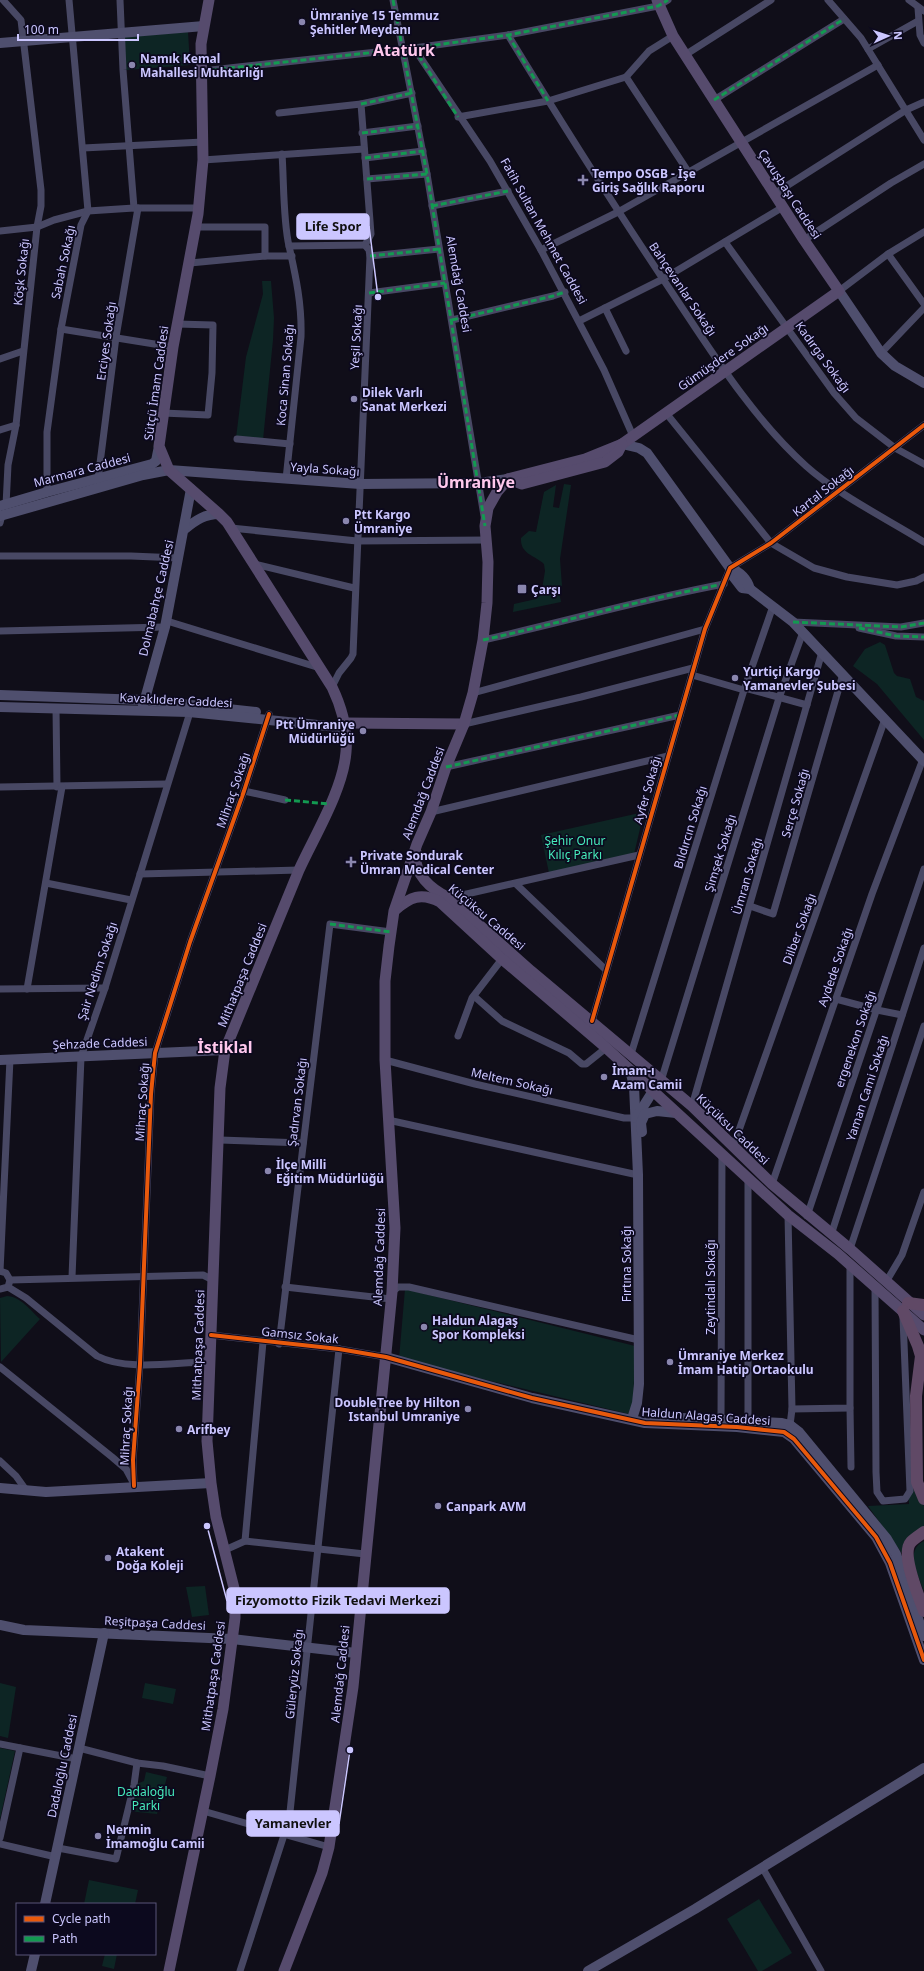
<svg xmlns="http://www.w3.org/2000/svg" width="924" height="1971" viewBox="0 0 924 1971" font-family="'Noto Sans',sans-serif">
  <style>
    .green { fill: #0d2524 }
    .lines { fill: none; stroke-linecap: round; stroke-linejoin: round }
    .street { stroke: #484864; stroke-width: 7 }
    .secondary { stroke: #4f4f6e; stroke-width: 10 }
    .primary { stroke: #564b6d; stroke-width: 11 }
    .highway { stroke: #604966; stroke-width: 12 }
    .quiet { stroke: #139951; stroke-width: 3; stroke-dasharray: 6 3; stroke-linecap: butt }
    .cycleway-casing { stroke: #0c091e; stroke-width: 6 }
    .cycleway { stroke: #e8590c; stroke-width: 4 }
    .poi-dot { fill: #8a86ae; stroke: #0c091e; stroke-width: 1.5 }
    .labels { text-anchor: middle; dominant-baseline: central; stroke-width: 3.5; stroke-linejoin: round; paint-order: stroke }
    .poi-label { font-size: 12px; font-weight: bold; fill: #cbc6ff; stroke: #0c091e; text-anchor: start }
    .street-label { font-size: 12px; fill: #cbc6ff; stroke: #0c091e }
    .park-label { font-size: 12px; fill: #46ecbc; stroke: #0c091e }
    .district-label { font-size: 16px; font-weight: bold; fill: #ffc8ed; stroke: #0c091e }
    .leader { fill: none; stroke: #cbc6ff; stroke-width: 1.5 }
    .callout-dot { fill: #cbc6ff; stroke: #0c091e; stroke-width: 1.5 }
    .callout { fill: #cbc6ff; stroke: #cbc6ff; stroke-width: 1.5 }
    .callout-label { font-size: 13px; text-anchor: middle; font-weight: bold; fill: #111 }
  </style>
  <rect width="100%" height="100%" fill="#100e19"/>
  <g class="green">
    <polygon points="188,32 190,65 126,70 124,37"/>
    <polygon points="262,281 271,281 274,318 273,340 263,440 236,438 246,357 263,294"/>
    <path d="M564,484L571,485L560,559L562,586L558,587L561,602L513,612L514,604L536,599L541,595L545,571L544,564C534,555 520,554 521,538L529,531L536,532L544,492L556,485L553,507L559,508Z"/>
    <polygon points="880,642 885,645 894,673 897,676 910,679 916,697 924,701 924,740 877,684 853,666 865,649"/>
    <polygon points="644,812 634,854 549,873 541,835"/>
    <polygon points="405,1289 635,1346 633,1415 399,1359"/>
    <path d="M7,1296C20,1296 31,1311 40,1319L1,1362L0,1298Z"/>
    <polygon points="908,1480 924,1506 924,1529 904,1556 868,1506 909,1504"/>
    <path d="M924,1541V1591C918,1574 904,1551 924,1541Z"/>
    <polygon points="205,1586 209,1615 192,1617 186,1587"/>
    <polygon points="0,1683 16,1687 8,1738 0,1736"/>
    <polygon points="145,1683 176,1689 173,1704 142,1698"/>
    <polygon points="0,1748 15,1751 0,1819"/>
    <polygon points="146,1772 167,1777 157,1814 127,1811 134,1785 144,1781"/>
    <polygon points="89,1880 138,1890 135,1904 84,1904"/>
    <polygon points="759,1899 792,1953 762,1971 758,1971 727,1919"/>
    <polygon points="105,1954 117,1954 114,1969 102,1966"/>
  </g>
  <g class="lines">
    <g class="street">
      <polyline points="3,0 21,20 41,190 41,206 37,227 16,425 8,465 6,505"/>
      <polyline points="120,0 123,70 134,208"/>
      <polyline points="393,0 427,174 484,516"/>
      <polyline points="828,0 861,38 924,140"/>
      <polyline points="909,0 924,11"/>
      <polyline points="918,8 920,35 924,43"/>
      <path d="M508,35C561,122 616,209 673,294C713,354 752,417 806,466C837,494 887,519 924,542"/>
      <polyline points="414,48 490,161 541,250 604,370 633,436"/>
      <polyline points="868,49 918,21"/>
      <polyline points="685,55 771,0"/>
      <polyline points="202,71 414,48 508,35 658,6 668,0"/>
      <polyline points="626,77 689,173"/>
      <polyline points="714,100 844,19"/>
      <polyline points="361,104 371,234 365,245"/>
      <polyline points="279,113 361,104 412,93"/>
      <polyline points="458,117 548,101 626,77 649,51 673,36"/>
      <polyline points="362,133 418,126"/>
      <polyline points="83,148 203,142"/>
      <path d="M282,154C284,182 283,220 289,246C296,277 302,305 301,337L286,479"/>
      <polyline points="365,158 423,151"/>
      <polyline points="203,160 364,149"/>
      <polyline points="367,179 427,174"/>
      <polyline points="774,194 906,110 924,102"/>
      <polyline points="432,206 508,191"/>
      <polyline points="196,227 265,227 265,256"/>
      <polyline points="0,231 37,227 54,220 88,211 134,208 199,208"/>
      <polyline points="804,240 891,183 924,164"/>
      <polyline points="725,242 834,393 856,418 895,448 924,464"/>
      <polyline points="289,246 365,245"/>
      <polyline points="541,250 618,212 878,65"/>
      <polyline points="888,254 924,304"/>
      <polyline points="370,256 439,249"/>
      <polyline points="190,263 265,256 292,256"/>
      <polyline points="839,291 888,254 924,232"/>
      <polyline points="369,293 445,283"/>
      <polyline points="605,308 626,351"/>
      <polyline points="452,320 553,296 565,292"/>
      <polyline points="579,321 663,279 783,207"/>
      <polyline points="61,329 173,347"/>
      <polyline points="881,353 924,308"/>
      <polyline points="0,359 23,351"/>
      <polyline points="163,413 208,415 212,373 213,325 177,324"/>
      <polyline points="666,413 771,543 814,568 847,577 897,585 916,581 924,577"/>
      <polyline points="0,430 16,425"/>
      <polyline points="237,439 290,444"/>
      <polyline points="98,479 116,337 138,208"/>
      <polyline points="47,492 47,432 61,329 81,225 88,211 69,0"/>
      <polyline points="0,523 2,515"/>
      <polyline points="231,528 357,541 487,540"/>
      <polyline points="0,556 131,556 179,558"/>
      <polyline points="254,564 354,588"/>
      <polyline points="167,621 320,668"/>
      <polyline points="793,622 901,627 924,623"/>
      <polyline points="859,628 896,636 924,637"/>
      <polyline points="0,631 165,627"/>
      <path d="M483,640C564,622 643,599 724,584"/>
      <polyline points="692,675 744,690"/>
      <polyline points="332,687 339,673 351,658 353,654 370,256 369,250 365,245"/>
      <polyline points="745,688 807,705"/>
      <polyline points="473,693 705,629"/>
      <polyline points="56,708 57,787"/>
      <polyline points="464,724 581,697 693,668"/>
      <polyline points="446,767 680,715"/>
      <polyline points="0,787 167,784"/>
      <polyline points="244,791 285,800"/>
      <polyline points="431,812 668,756"/>
      <polyline points="140,874 299,870"/>
      <polyline points="46,883 131,900"/>
      <polyline points="516,884 606,970"/>
      <polyline points="449,898 639,855"/>
      <polyline points="750,906 773,914 843,674"/>
      <polyline points="0,989 105,988"/>
      <polyline points="27,989 62,787"/>
      <polyline points="474,996 502,1021 569,1053 582,1064 586,1064 606,1048"/>
      <polyline points="836,999 877,1010 902,1015"/>
      <polyline points="592,1021 705,629 730,568 771,543 924,425"/>
      <polyline points="458,1036 472,998 502,959"/>
      <polyline points="631,1054 744,690 773,606"/>
      <polyline points="385,1060 475,1084 624,1118 636,1118"/>
      <polyline points="661,1081 779,698 803,632"/>
      <polyline points="692,1106 822,652"/>
      <polyline points="388,1120 638,1175"/>
      <polyline points="220,1140 303,1143"/>
      <polyline points="733,1147 885,719"/>
      <polyline points="748,1178 748,1421"/>
      <polyline points="772,1184 872,894 923,759"/>
      <polyline points="788,1215 792,1409 790,1425"/>
      <polyline points="807,1216 924,869"/>
      <polyline points="831,1235 924,948"/>
      <polyline points="850,1249 924,1026"/>
      <polyline points="0,1271 10,1059"/>
      <polyline points="0,1271 6,1273 10,1280 8,1287 0,1289"/>
      <polyline points="72,1277 81,1057 105,988 191,709"/>
      <polyline points="10,1280 203,1275 213,1280"/>
      <polyline points="886,1282 902,1255 924,1192"/>
      <polyline points="875,1286 876,1472 877,1492 883,1501 905,1499 910,1491 903,1318"/>
      <path d="M8,1287L26,1298L97,1356C126,1371 171,1363 204,1362L210,1357"/>
      <polyline points="285,1287 391,1299"/>
      <polyline points="392,1292 398,1287 409,1287 639,1340"/>
      <polyline points="211,1335 339,1349 386,1357"/>
      <polyline points="279,1344 330,924 391,932"/>
      <polyline points="0,1367 112,1457 126,1469 133,1482"/>
      <polyline points="850,1408 851,1467"/>
      <polyline points="792,1409 850,1408 850,1265"/>
      <polyline points="721,1419 722,1155"/>
      <polyline points="0,1461 16,1476 26,1490"/>
      <polyline points="134,1486 133,1460 140,1364 151,1094 155,1053 190,942 244,791 269,714"/>
      <polyline points="245,1541 263,1342"/>
      <polyline points="225,1550 245,1541 365,1554"/>
      <polyline points="0,1744 77,1759"/>
      <polyline points="79,1748 137,1763 163,1766 210,1776"/>
      <polyline points="203,1811 329,1847"/>
      <polyline points="0,1838 20,1748"/>
      <polyline points="0,1844 56,1857"/>
      <polyline points="58,1848 116,1859 134,1785 137,1763"/>
      <polyline points="762,1867 821,1971"/>
      <polyline points="240,1971 284,1835 290,1812 339,1349"/>
    </g>
    <g class="secondary">
      <polyline points="0,43 204,26"/>
      <polyline points="839,291 881,353 895,366 924,383"/>
      <polyline points="622,444 639,448 647,453 730,568 732,575 742,588 750,589 793,622 924,761"/>
      <polyline points="0,506 47,492 152,464 156,461 159,446"/>
      <polyline points="0,516 143,475 169,470 360,484 479,483 508,479"/>
      <path d="M185,529C196,520 205,514 219,514"/>
      <path d="M730,568C740,572 747,579 750,589"/>
      <polyline points="0,695 144,700 256,712"/>
      <polyline points="143,706 165,627 191,489"/>
      <polyline points="0,707 189,712 337,727 346,735"/>
      <polyline points="0,1060 225,1050"/>
      <polyline points="630,1070 634,1086 638,1175 639,1384 637,1403 632,1419"/>
      <polyline points="636,1118 653,1091"/>
      <polyline points="642,1132 641,1123 645,1114 657,1111 676,1113"/>
      <polyline points="386,1357 532,1398 645,1423 737,1427 784,1432 794,1439 876,1537 890,1563 924,1660"/>
      <polyline points="681,1418 782,1423 790,1425 799,1432 887,1539 896,1554 924,1636"/>
      <polyline points="0,1488 46,1492 211,1483"/>
      <polyline points="0,1625 24,1630 232,1639 356,1653"/>
      <polyline points="45,1904 104,1633"/>
      <polyline points="31,1971 35,1954"/>
      <polyline points="588,1971 695,1909 924,1768"/>
    </g>
    <g class="primary">
      <polyline points="508,479 585,459 622,444 839,291 804,240 673,36 657,0"/>
      <polyline points="508,479 522,484 605,462 618,452 622,444"/>
      <polyline points="345,723 464,724"/>
      <path d="M416,852C413,874 431,889 449,898L531,971L692,1106L772,1184L850,1249L924,1315"/>
      <path d="M395,910C410,897 421,892 440,902L502,959L603,1045L788,1215L838,1254L924,1330"/>
      <path d="M169,1971L210,1776L223,1709L235,1618V1592L216,1517L211,1483L207,1441L220,1088L225,1050C250,990 274,930 299,870C315,835 343,790 346,752C348,729 342,708 332,687L227,522L219,514L169,470L159,446L173,347L198,214L203,160L201,44L209,0"/>
      <polyline points="284,1971 322,1873 329,1847 353,1687 392,1292 395,1228 385,1060 385,981 389,946 394,911 417,844 431,812 446,767 464,724 473,693 483,640 487,603 488,562 485,526 488,508 497,492 508,479"/>
    </g>
    <g class="highway">
      <polyline points="908,1303 924,1305"/>
      <polyline points="903,1311 918,1346 921,1356 916,1396 917,1482 924,1499"/>
      <path d="M924,1532C920,1535 915,1538 911,1542C900,1554 919,1596 924,1611"/>
    </g>
    <g class="quiet">
      <polyline points="393,0 427,174 485,526"/>
      <polyline points="508,35 548,101"/>
      <polyline points="414,48 458,117"/>
      <polyline points="202,71 414,48 508,35 658,6 668,0"/>
      <polyline points="714,100 844,19"/>
      <polyline points="361,104 412,93"/>
      <polyline points="362,133 418,126"/>
      <polyline points="365,158 423,151"/>
      <polyline points="367,179 427,174"/>
      <polyline points="432,206 508,191"/>
      <polyline points="370,256 439,249"/>
      <polyline points="369,293 445,283"/>
      <polyline points="452,320 553,296 565,292"/>
      <polyline points="793,622 901,627 924,623"/>
      <polyline points="859,628 896,636 924,637"/>
      <path d="M483,640C564,622 643,599 724,584"/>
      <polyline points="446,767 680,715"/>
      <polyline points="285,800 330,804"/>
      <polyline points="330,924 391,932"/>
    </g>
    <defs>
      <g id="cycleway">
        <polyline points="592,1021 705,629 730,568 771,543 924,425"/>
        <polyline points="211,1335 339,1349 386,1357 532,1398 645,1423 737,1427 784,1432 794,1439 876,1537 890,1563 924,1660"/>
        <polyline points="134,1486 133,1460 140,1364 151,1094 155,1053 190,942 244,791 269,714"/>
      </g>
    </defs>
    <use href="#cycleway" class="cycleway-casing"/>
    <use href="#cycleway" class="cycleway"/>
  </g>
  <g class="poi-dot">
    <circle cx="302" cy="22" r="4"/>
    <circle cx="132" cy="65" r="4"/>
    <path d="M581 174h4v4h4v4h-4v4h-4v-4h-4v-4h4z"/>
    <circle cx="354" cy="399" r="4"/>
    <circle cx="346" cy="521" r="4"/>
    <rect x="517" y="584" width="10" height="10" rx="2"/>
    <circle cx="735" cy="678" r="4"/>
    <circle cx="363" cy="731" r="4"/>
    <path d="M349 856h4v4h4v4h-4v4h-4v-4h-4v-4h4z"/>
    <circle cx="604" cy="1077" r="4"/>
    <circle cx="268" cy="1171" r="4"/>
    <circle cx="424" cy="1327" r="4"/>
    <circle cx="670" cy="1362" r="4"/>
    <circle cx="468" cy="1409" r="4"/>
    <circle cx="179" cy="1429" r="4"/>
    <circle cx="438" cy="1506" r="4"/>
    <circle cx="108" cy="1558" r="4"/>
    <circle cx="98" cy="1836" r="4"/>
  </g>
  <g class="labels">
    <g class="poi-label">
      <text x="310" y="15">Ümraniye 15 Temmuz<tspan x="310" dy="14">Şehitler Meydanı</tspan></text>
      <text x="140" y="58">Namık Kemal<tspan x="140" dy="14">Mahallesi Muhtarlığı</tspan></text>
      <text x="592" y="173">Tempo OSGB - İşe<tspan x="592" dy="14">Giriş Sağlık Raporu</tspan></text>
      <text x="362" y="392">Dilek Varlı<tspan x="362" dy="14">Sanat Merkezi</tspan></text>
      <text x="354" y="514">Ptt Kargo<tspan x="354" dy="14">Ümraniye</tspan></text>
      <text x="531" y="589">Çarşı</text>
      <text x="743" y="671">Yurtiçi Kargo<tspan x="743" dy="14">Yamanevler Şubesi</tspan></text>
      <text x="355" y="724" text-anchor="end">Ptt Ümraniye<tspan x="355" dy="14">Müdürlüğü</tspan></text>
      <text x="360" y="855">Private Sondurak<tspan x="360" dy="14">Ümran Medical Center</tspan></text>
      <text x="612" y="1070">İmam-ı<tspan x="612" dy="14">Azam Camii</tspan></text>
      <text x="276" y="1164">İlçe Milli<tspan x="276" dy="14">Eğitim Müdürlüğü</tspan></text>
      <text x="432" y="1320">Haldun Alagaş<tspan x="432" dy="14">Spor Kompleksi</tspan></text>
      <text x="678" y="1355">Ümraniye Merkez<tspan x="678" dy="14">İmam Hatip Ortaokulu</tspan></text>
      <text x="460" y="1402" text-anchor="end">DoubleTree by Hilton<tspan x="460" dy="14">Istanbul Umraniye</tspan></text>
      <text x="187" y="1429">Arifbey</text>
      <text x="446" y="1506">Canpark AVM</text>
      <text x="116" y="1551">Atakent<tspan x="116" dy="14">Doğa Koleji</tspan></text>
      <text x="106" y="1829">Nermin<tspan x="106" dy="14">İmamoğlu Camii</tspan></text>
    </g>
    <g class="street-label">
      <text transform="translate(790 194) rotate(57)">Çavuşbaşı Caddesi</text>
      <text transform="translate(544 231) rotate(61)">Fatih Sultan Mehmet Caddesi</text>
      <text transform="translate(63 262) rotate(-78)">Sabah Sokağı</text>
      <text transform="translate(21 272) rotate(-84)">Köşk Sokağı</text>
      <text transform="translate(459 284) rotate(80)">Alemdağ Caddesi</text>
      <text transform="translate(683 289) rotate(56)">Bahçevanlar Sokağı</text>
      <text transform="translate(356 337) rotate(-87)">Yeşil Sokağı</text>
      <text transform="translate(106 341) rotate(-82)">Erciyes Sokağı</text>
      <text transform="translate(723 357) rotate(-35)">Gümüşdere Sokağı</text>
      <text transform="translate(823 357) rotate(54)">Kadırga Sokağı</text>
      <text transform="translate(285 375) rotate(-85)">Koca Sinan Sokağı</text>
      <text transform="translate(156 383) rotate(-82)">Sütçü İmam Caddesi</text>
      <text transform="translate(325 469) rotate(4)">Yayla Sokağı</text>
      <text transform="translate(82 470) rotate(-15)">Marmara Caddesi</text>
      <text transform="translate(823 491) rotate(-38)">Kartal Sokağı</text>
      <text transform="translate(156 598) rotate(-77)">Dolmabahçe Caddesi</text>
      <text transform="translate(176 700) rotate(3)">Kavaklıdere Caddesi</text>
      <text transform="translate(233 790) rotate(-71)">Mihraç Sokağı</text>
      <text transform="translate(647 790) rotate(-74)">Ayfer Sokağı</text>
      <text transform="translate(423 793) rotate(-69)">Alemdağ Caddesi</text>
      <text transform="translate(795 803) rotate(-74)">Serçe Sokağı</text>
      <text transform="translate(690 827) rotate(-73)">Bıldırcın Sokağı</text>
      <text transform="translate(720 853) rotate(-73)">Şimşek Sokağı</text>
      <text transform="translate(747 876) rotate(-74)">Ümran Sokağı</text>
      <text transform="translate(487 917) rotate(40)">Küçüksu Caddesi</text>
      <text transform="translate(799 929) rotate(-70)">Dilber Sokağı</text>
      <text transform="translate(835 967) rotate(-71)">Aydede Sokağı</text>
      <text transform="translate(97 971) rotate(-72)">Şair Nedim Sokağı</text>
      <text transform="translate(242 975) rotate(-68)">Mithatpaşa Caddesi</text>
      <text transform="translate(855 1039) rotate(-71)">ergenekon Sokağı</text>
      <text transform="translate(100 1043) rotate(-2)">Şehzade Caddesi</text>
      <text transform="translate(512 1081) rotate(13)">Meltem Sokağı</text>
      <text transform="translate(867 1088) rotate(-72)">Yaman Cami Sokağı</text>
      <text transform="translate(142 1102) rotate(-86)">Mihraç Sokağı</text>
      <text transform="translate(297 1102) rotate(-83)">Şadırvan Sokağı</text>
      <text transform="translate(733 1129) rotate(44)">Küçüksu Caddesi</text>
      <text transform="translate(379 1257) rotate(-88)">Alemdağ Caddesi</text>
      <text transform="translate(626 1264) rotate(-90)">Fırtına Sokağı</text>
      <text transform="translate(710 1287) rotate(-90)">Zeytindalı Sokağı</text>
      <text transform="translate(300 1335) rotate(6)">Gamsız Sokak</text>
      <text transform="translate(198 1345) rotate(-88)">Mithatpaşa Caddesi</text>
      <text transform="translate(706 1416) rotate(4)">Haldun Alagaş Caddesi</text>
      <text transform="translate(126 1426) rotate(-87)">Mihraç Sokağı</text>
      <text transform="translate(155 1623) rotate(3)">Reşitpaşa Caddesi</text>
      <text transform="translate(294 1674) rotate(-84)">Güleryüz Sokağı</text>
      <text transform="translate(340 1674) rotate(-84)">Alemdağ Caddesi</text>
      <text transform="translate(213 1676) rotate(-82)">Mithatpaşa Caddesi</text>
      <text transform="translate(62 1766) rotate(-78)">Dadaloğlu Caddesi</text>
    </g>
    <g class="park-label">
      <text x="575" y="840">Şehir Onur<tspan x="575" dy="14">Kılıç Parkı</tspan></text>
      <text x="146" y="1791">Dadaloğlu<tspan x="146" dy="14">Parkı</tspan></text>
    </g>
    <g class="district-label">
      <text x="404" y="50">Atatürk</text>
      <text x="476" y="482">Ümraniye</text>
      <text x="225" y="1047">İstiklal</text>
    </g>
  </g>
  <path class="leader" d="M378 297L369 226M207 1526L227 1601M350 1750L339 1824"/>
  <g class="callout-dot">
    <circle cx="378" cy="297" r="4"/>
    <circle cx="207" cy="1526" r="4"/>
    <circle cx="350" cy="1750" r="4"/>
  </g>
  <g class="callout">
    <rect x="297" y="214" width="72" height="25" rx="4"/>
    <rect x="227" y="1588" width="222" height="25" rx="4"/>
    <rect x="247" y="1811" width="92" height="25" rx="4"/>
  </g>
  <g class="callout-label">
    <text x="333" y="231">Life Spor</text>
    <text x="338" y="1605">Fizyomotto Fizik Tedavi Merkezi</text>
    <text x="293" y="1828">Yamanevler</text>
  </g>
  <rect x="16" y="1903" width="140" height="52" fill="#0c091e" stroke="#585578"/>
  <rect x="24" y="1916" width="20" height="6" fill="#e8590c" stroke="#585578"/>
  <text x="52" y="1923" font-size="12" fill="#cbc6ff">Cycle path</text>
  <rect x="24" y="1936" width="20" height="6" fill="#139951" stroke="#585578"/>
  <text x="52" y="1943" font-size="12" fill="#cbc6ff">Path</text>
  <g transform="translate(888 36) rotate(87)" stroke="#0c091e" stroke-width="3" paint-order="stroke">
  <path d="M0-3L7 15L0 10L-7 15Z" fill="#cbc6ff"/>
  <text y="-6" font-size="11" font-weight="bold" text-anchor="middle" fill="#cbc6ff">N</text>
  </g>
  <path d="M18 34v6h120v-6" fill="none" stroke="#cbc6ff" stroke-width="2"/>
  <text x="24" y="34" font-size="12" fill="#cbc6ff" stroke="#0c091e" stroke-width="3" paint-order="stroke">100 m</text>
</svg>
